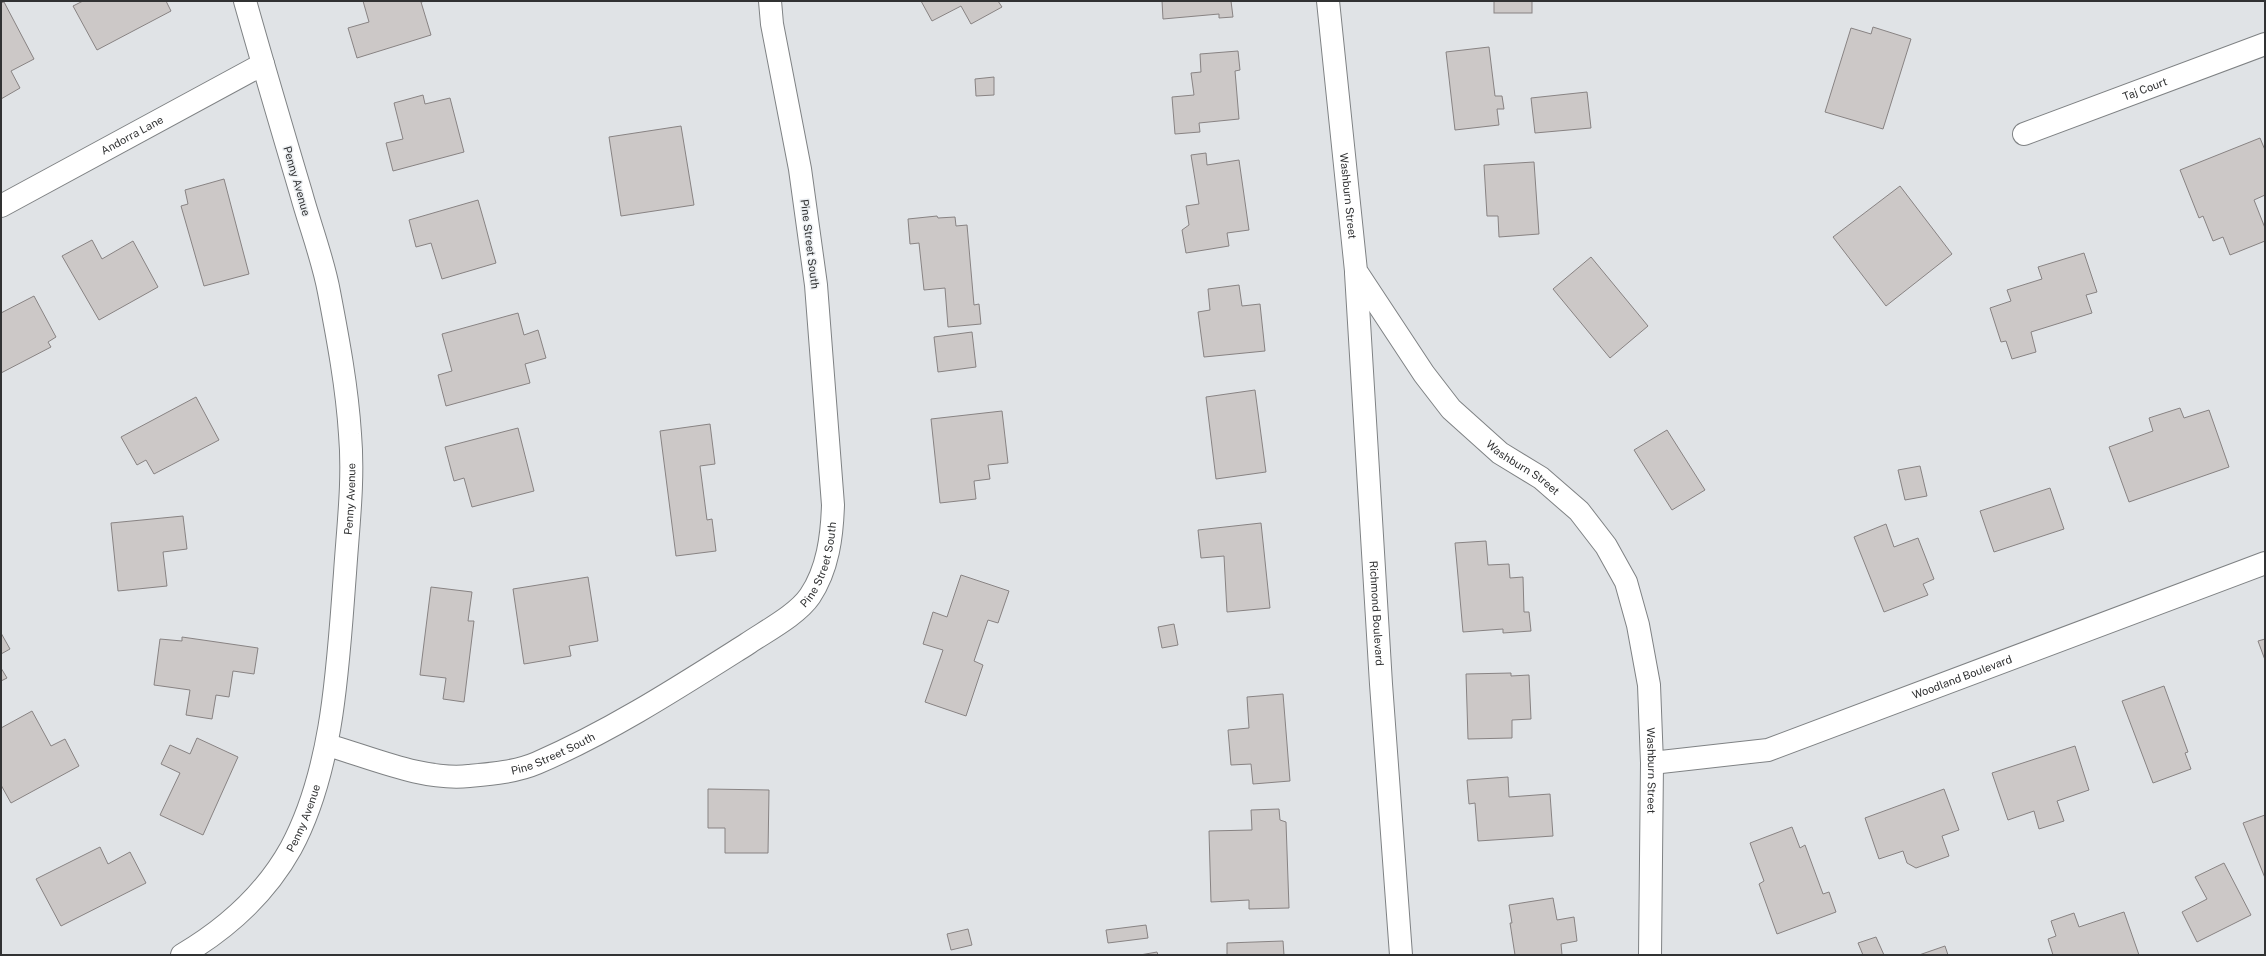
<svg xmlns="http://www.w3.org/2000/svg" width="2266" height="956" viewBox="0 0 2266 956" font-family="'Public Sans',sans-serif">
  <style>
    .building { fill: #ccc8c7; stroke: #888383 }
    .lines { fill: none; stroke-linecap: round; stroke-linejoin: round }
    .minor-casing { stroke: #7f8284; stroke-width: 24 }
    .minor { stroke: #fff; stroke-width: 22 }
    .labels { text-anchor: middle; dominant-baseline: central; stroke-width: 3; stroke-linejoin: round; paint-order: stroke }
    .street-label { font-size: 11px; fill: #313233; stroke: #edf0f3 }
  </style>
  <rect width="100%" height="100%" fill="#e0e3e6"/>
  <g class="building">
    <polygon points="83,1 166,1 171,11 97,50 73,6"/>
    <polygon points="363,1 426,1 421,2 431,35 357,58 348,28 369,22"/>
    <polygon points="921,1 998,1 1002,7 971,24 961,6 932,21"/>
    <polygon points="1162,1 1231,1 1233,17 1219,18 1219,14 1163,19"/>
    <rect x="1494" y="1" width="38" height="12"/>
    <polygon points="4,2 34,59 11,71 20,88 1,99 1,3"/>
    <polygon points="1873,27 1911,39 1883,129 1825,112 1851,28 1871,34"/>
    <polygon points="1489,47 1495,96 1502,96 1504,109 1497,109 1499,125 1455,130 1446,52"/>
    <polygon points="1238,51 1240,70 1235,71 1239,119 1199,123 1200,132 1175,134 1172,97 1194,95 1191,73 1201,72 1200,54"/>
    <polygon points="994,77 994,95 976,96 975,79"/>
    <polygon points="1587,92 1591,128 1535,133 1531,98"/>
    <polygon points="423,95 425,104 450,98 464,152 393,171 386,143 403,139 394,103"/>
    <polygon points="681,126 694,205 621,216 609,137"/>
    <polygon points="2260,138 2265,150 2265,195 2254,200 2265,228 2265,241 2230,255 2223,237 2213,241 2203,216 2199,218 2180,170"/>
    <polygon points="1206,153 1207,165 1239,160 1249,230 1227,233 1229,246 1186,253 1182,230 1189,225 1186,206 1199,204 1191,155"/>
    <polygon points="1534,162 1539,234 1499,237 1498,216 1487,216 1484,165"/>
    <polygon points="224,179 249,274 204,286 181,206 188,204 185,190"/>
    <polygon points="1900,186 1952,254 1886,306 1833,237"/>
    <polygon points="478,200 496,263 442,279 431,243 416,247 409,220"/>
    <polygon points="937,216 938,218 955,217 956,226 967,225 974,305 979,304 981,324 948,327 945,288 924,290 919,243 910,244 908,219"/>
    <polygon points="92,240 102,259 133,241 158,287 99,320 62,256"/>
    <polygon points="2084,253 2097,292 2086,295 2092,313 2031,332 2036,352 2012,359 2006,341 2001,342 1990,308 2011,301 2007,290 2042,279 2038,267"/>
    <polygon points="1591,257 1648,326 1610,358 1553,289"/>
    <polygon points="1239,285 1242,306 1260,304 1265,351 1204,357 1198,312 1210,310 1208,289"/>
    <polygon points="34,296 56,337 48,342 51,347 1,373 1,313"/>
    <polygon points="518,313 524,335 538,330 546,358 525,364 530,383 446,406 438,375 452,371 442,334"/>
    <polygon points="972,332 976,367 938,372 934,337"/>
    <polygon points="1255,390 1266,472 1216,479 1206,397"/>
    <polygon points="196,397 219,440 154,474 146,460 137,465 121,437"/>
    <polygon points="2180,408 2184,418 2209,410 2229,467 2129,502 2109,447 2153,431 2149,418"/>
    <polygon points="1002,411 1008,463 988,465 990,479 974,481 976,499 940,503 931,419"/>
    <polygon points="710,424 715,464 700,466 707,520 712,519 716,551 676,556 660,431"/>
    <polygon points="518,428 534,491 472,507 464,478 454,481 445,447"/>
    <polygon points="1667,430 1705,490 1672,510 1634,450"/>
    <polygon points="1920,466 1927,496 1905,500 1898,470"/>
    <polygon points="2050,488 2064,529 1994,552 1980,511"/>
    <polygon points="183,516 187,549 163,552 167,586 118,591 111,523"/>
    <polygon points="1261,523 1270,608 1227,612 1224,556 1201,558 1198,530"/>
    <polygon points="1886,524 1894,547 1918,538 1934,579 1923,584 1928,595 1884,612 1854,537"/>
    <polygon points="1486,541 1488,565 1509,564 1510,578 1523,577 1524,612 1529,612 1531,631 1503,633 1503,629 1463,632 1455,543"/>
    <polygon points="961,575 1009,591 998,623 988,620 974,661 983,665 966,716 925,702 943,650 923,644 933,612 947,617"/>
    <polygon points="588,577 598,641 569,646 571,656 524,664 513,589"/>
    <polygon points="431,587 472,592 468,621 474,621 464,702 443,699 446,678 420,675"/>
    <polygon points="1174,624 1178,645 1162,648 1158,627"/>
    <polygon points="1,633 10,649 1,654"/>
    <polygon points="182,637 258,648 254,674 233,671 229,697 216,695 212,719 186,715 190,690 154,685 160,639 182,641"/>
    <polygon points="2265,639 2265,660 2258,641"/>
    <polygon points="1,668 7,678 1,681"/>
    <polygon points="1511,673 1511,676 1529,675 1531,719 1512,720 1512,738 1468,739 1466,674"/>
    <polygon points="2164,686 2188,752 2185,753 2191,769 2153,783 2122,701"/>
    <polygon points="1283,694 1290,781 1253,784 1251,764 1231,765 1228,730 1249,728 1247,697"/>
    <polygon points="32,711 51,746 65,739 79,766 11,803 1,785 1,728"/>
    <polygon points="197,738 238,757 203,835 160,815 180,773 161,764 170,745 190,754"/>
    <polygon points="2075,746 2089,790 2057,801 2064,821 2039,829 2034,811 2008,820 1992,773"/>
    <polygon points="1508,777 1509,797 1550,794 1553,836 1478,841 1475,803 1469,804 1467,780"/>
    <polygon points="708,789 769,790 768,853 725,853 725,828 708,828"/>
    <polygon points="1944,789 1959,830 1942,836 1949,856 1916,868 1907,863 1903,851 1879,859 1865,818"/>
    <polygon points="1279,809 1280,820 1286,822 1289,908 1249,909 1249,900 1211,902 1209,831 1252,830 1251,810"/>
    <polygon points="2265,815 2265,878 2243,823"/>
    <polygon points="1792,827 1800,848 1805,845 1823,894 1829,892 1836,912 1777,934 1759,884 1764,881 1750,843"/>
    <polygon points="100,847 108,864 130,852 146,883 61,926 36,879"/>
    <polygon points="2224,863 2251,915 2197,942 2182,912 2207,899 2195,877"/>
    <polygon points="1553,898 1557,920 1574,917 1577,941 1561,944 1562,955 1515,955 1510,923 1512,923 1509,905"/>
    <polygon points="2124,912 2139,955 2053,955 2048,939 2056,936 2051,921 2074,913 2079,927"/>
    <polygon points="1146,925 1148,938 1108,943 1106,930"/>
    <polygon points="968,929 972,945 951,950 947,934"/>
    <polygon points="1876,937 1884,955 1863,955 1858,943"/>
    <polygon points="1283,941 1284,955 1227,955 1227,943"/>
    <polygon points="1945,946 1948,955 1919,955"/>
    <polygon points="1157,952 1158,955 1140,955"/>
  </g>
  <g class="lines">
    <defs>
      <g id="minor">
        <path id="s1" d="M1328,1L1356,271L1424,374L1451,409L1500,453L1541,478L1579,511L1606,546L1626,582L1638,625L1649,685L1652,763L1650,955"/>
        <path id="s2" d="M2024,134L2265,44"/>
        <path id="s3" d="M1,206L263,64"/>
        <path id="s4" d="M1356,273L1381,684L1401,955"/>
        <path id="s5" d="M327,745C370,757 423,781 469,776C491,774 516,772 537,763C611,731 679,687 747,644C766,631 797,615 810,596C828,569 832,536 833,505L816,285L800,169L772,24L770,1"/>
        <path id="s6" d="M1652,763L1768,750L2265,563"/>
        <path id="s7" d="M182,955C226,929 266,893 291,848C334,768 338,663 345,573C348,527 354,480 350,434C347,387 338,339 329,292C323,259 310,226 301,193C282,129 263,65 245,1"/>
      </g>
    </defs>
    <use href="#minor" class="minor-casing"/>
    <use href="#minor" class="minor"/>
  </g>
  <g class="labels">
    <g class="street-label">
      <text stroke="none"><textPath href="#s2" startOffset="129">Taj Court</textPath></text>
      <text stroke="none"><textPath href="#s3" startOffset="149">Andorra Lane</textPath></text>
      <text transform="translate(297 181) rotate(74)">Penny Avenue</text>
      <text stroke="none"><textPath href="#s1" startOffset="196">Washburn Street</textPath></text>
      <text transform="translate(810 244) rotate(83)">Pine Street South</text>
      <text stroke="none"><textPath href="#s1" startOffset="532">Washburn Street</textPath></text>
      <text stroke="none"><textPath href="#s7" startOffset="511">Penny Avenue</textPath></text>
      <text stroke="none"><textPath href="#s5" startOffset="570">Pine Street South</textPath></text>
      <text stroke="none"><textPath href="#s4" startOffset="341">Richmond Boulevard</textPath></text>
      <text stroke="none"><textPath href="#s6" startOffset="324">Woodland Boulevard</textPath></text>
      <text stroke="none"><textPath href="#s5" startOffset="234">Pine Street South</textPath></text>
      <text stroke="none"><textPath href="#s1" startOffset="880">Washburn Street</textPath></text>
      <text stroke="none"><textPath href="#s7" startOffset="187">Penny Avenue</textPath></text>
    </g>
  </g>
  <rect width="2266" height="956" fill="none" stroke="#313233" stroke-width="4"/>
</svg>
